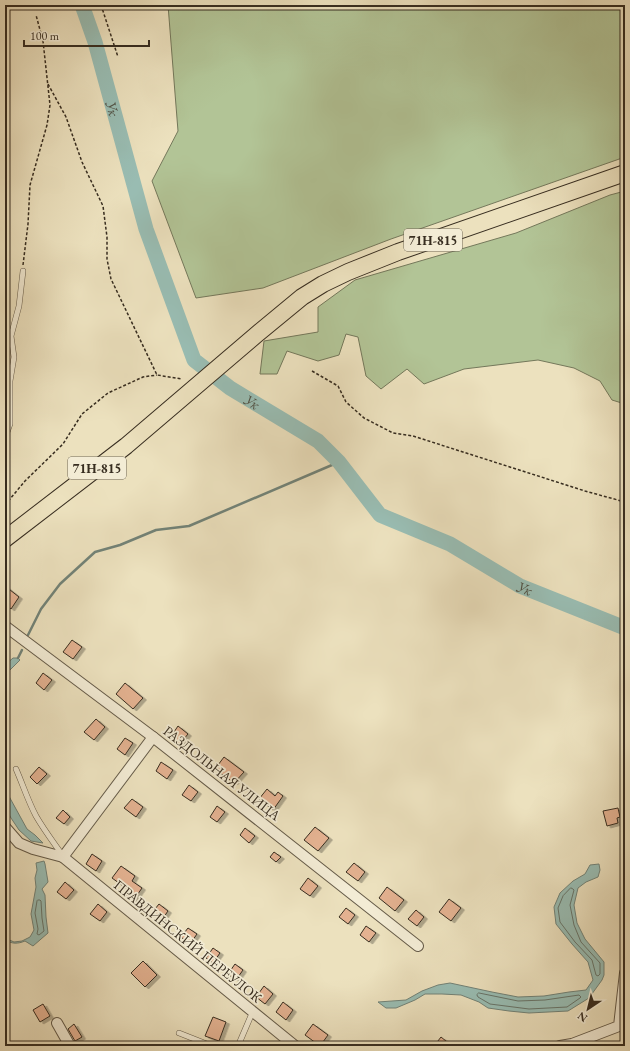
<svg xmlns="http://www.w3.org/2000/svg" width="630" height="1051" viewBox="0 0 630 1051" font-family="'EB Garamond',serif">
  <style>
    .green { fill: #b2c496; stroke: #74785b }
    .water { fill: #99bdb3; stroke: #728378 }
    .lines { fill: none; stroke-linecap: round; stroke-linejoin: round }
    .shore { stroke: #68756a; stroke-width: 1 }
    .stream { stroke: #728378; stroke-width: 2.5 }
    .river { stroke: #99bdb3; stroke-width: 15 }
    .building { fill: #e4b291; stroke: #372d20; filter: url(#shadow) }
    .lane-casing { stroke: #645a48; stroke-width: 6 }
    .street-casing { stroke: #645a48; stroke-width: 12 }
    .primary-casing { stroke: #372d20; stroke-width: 18 }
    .path { stroke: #372d20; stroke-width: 1.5; stroke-dasharray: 3 2; stroke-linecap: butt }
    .lane { stroke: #f3ecd5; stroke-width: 5 }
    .street { stroke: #f3ecd5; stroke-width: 10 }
    .primary { stroke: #ece1be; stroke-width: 16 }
    .labels { text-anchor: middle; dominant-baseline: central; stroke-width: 3.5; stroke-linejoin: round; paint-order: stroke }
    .shield { fill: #f3ecd5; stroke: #6f6656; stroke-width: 1 }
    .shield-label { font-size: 13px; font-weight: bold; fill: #372d20 }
    .street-label { font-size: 14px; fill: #372d20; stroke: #f3ecd5 }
    .water-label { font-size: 15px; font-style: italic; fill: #505145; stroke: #f3ecd5 }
  </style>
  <defs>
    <filter id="shadow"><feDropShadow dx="3.5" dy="2" stdDeviation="0" flood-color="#0004"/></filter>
  </defs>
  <rect width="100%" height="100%" fill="#ece1be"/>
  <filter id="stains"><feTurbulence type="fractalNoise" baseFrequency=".005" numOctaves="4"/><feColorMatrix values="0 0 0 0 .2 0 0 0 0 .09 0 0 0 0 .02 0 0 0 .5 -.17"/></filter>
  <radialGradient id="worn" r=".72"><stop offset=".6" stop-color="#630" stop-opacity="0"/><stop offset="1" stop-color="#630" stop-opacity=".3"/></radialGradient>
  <g class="green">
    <polygon points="168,5 625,5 625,157 391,239 263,288 196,298 152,181 178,131"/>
    <polygon points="625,191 625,404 612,400 600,381 574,368 538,360 464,369 424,384 407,369 381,389 366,376 358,337 346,334 339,355 318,361 287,351 277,374 260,374 264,341 318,332 318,307 355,280 516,233 610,195"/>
  </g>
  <g class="water">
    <polygon points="13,658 18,658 20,660 5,675 5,665"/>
    <polygon points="5,782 5,789 27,829 35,835 43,843 31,841 19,830 11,818 5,807"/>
    <path d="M44,861L45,864L48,882L42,889L45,895L46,917L48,933L33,946L25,941C18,944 12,944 5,940V938L14,942L22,941L30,937L34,930L31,914L36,887L35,878L37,870L36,863Z"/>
    <polygon points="599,864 600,870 598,877 586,882 578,888 574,905 577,923 585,939 604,962 604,975 602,980 589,998 568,1011 529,1013 509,1011 488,1008 479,1002 461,995 442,994 425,994 415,1000 396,1008 386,1008 378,1002 406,1000 422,991 438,985 450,983 492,992 518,997 544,996 569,992 586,990 593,980 588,962 572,944 556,924 554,907 560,893 573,881 585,874 590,865"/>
  </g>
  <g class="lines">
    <g class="shore">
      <polygon points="571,888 573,889 574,890 570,905 574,925 581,942 600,963 600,974 598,976 596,975 592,960 575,942 560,922 558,908 563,896"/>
      <polygon points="38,900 40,900 41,901 42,918 44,931 39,935 37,934 38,929 35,913 37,901"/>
      <polygon points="479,993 518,1001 545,1000 579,995 581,997 580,998 567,1007 529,1009 490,1004 478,997 477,995"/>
    </g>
    <g class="stream">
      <polyline points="5,12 13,5"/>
      <polyline points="28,635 41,609 60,584 95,552 120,545 156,530 189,526 339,462"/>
      <polyline points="18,658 22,650"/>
    </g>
    <path class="river" id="s1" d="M82,5L95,42L146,229L194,360L230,388L318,441L339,462L380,515L450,544L520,586L625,628"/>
  </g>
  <g class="building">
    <polygon points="5,586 19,597 11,609 5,604"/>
    <polygon points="72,640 82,647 73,659 63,652"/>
    <polygon points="43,673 52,680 44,690 36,683"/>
    <polygon points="125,683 143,698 133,709 116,694"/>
    <polygon points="96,719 105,727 94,740 84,732"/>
    <polygon points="178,726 188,734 179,745 170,738"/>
    <polygon points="125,738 133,743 125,755 117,749"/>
    <polygon points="224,757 244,772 234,783 215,769"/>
    <polygon points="161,762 173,770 167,779 156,771"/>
    <polygon points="39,767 47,774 37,784 30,777"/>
    <polygon points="189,785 198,792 191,801 182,795"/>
    <polygon points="267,789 275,796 278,792 283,796 273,810 259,799"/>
    <polygon points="132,799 143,807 136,817 124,808"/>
    <polygon points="217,806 225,812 217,822 210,817"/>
    <polygon points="618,808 620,817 617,818 618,823 607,826 603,811"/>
    <polygon points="63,810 70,817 64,824 56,818"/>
    <polygon points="315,827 329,838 318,851 304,840"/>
    <polygon points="245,828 255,836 249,843 240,835"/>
    <polygon points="274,852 281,857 276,862 270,857"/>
    <polygon points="92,854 102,861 96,871 86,864"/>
    <polygon points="354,863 365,872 358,881 346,872"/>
    <polygon points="121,866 135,876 132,881 142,888 133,901 126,896 130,891 112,878"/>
    <polygon points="308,878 318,886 310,896 300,889"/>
    <polygon points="65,882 74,890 66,899 57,892"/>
    <polygon points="387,887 404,900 395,911 379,898"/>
    <polygon points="449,899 461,908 451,921 439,912"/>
    <polygon points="98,904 107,912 100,921 90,914"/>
    <polygon points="159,904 168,911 161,921 151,914"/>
    <polygon points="346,908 355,915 348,924 339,917"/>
    <polygon points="416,910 424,917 417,926 408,919"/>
    <polygon points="366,926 376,933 369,942 360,935"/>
    <polygon points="188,928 197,934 190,944 181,937"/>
    <polygon points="213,948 220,953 213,963 206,958"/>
    <polygon points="143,961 157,975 145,987 131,973"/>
    <polygon points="235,964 243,970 236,980 228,974"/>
    <polygon points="264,986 273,994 265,1004 256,997"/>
    <polygon points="283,1002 293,1010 286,1020 276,1012"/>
    <polygon points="43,1004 50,1016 40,1022 33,1010"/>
    <polygon points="213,1017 226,1022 219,1041 205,1036"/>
    <polygon points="74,1024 82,1037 75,1041 68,1029"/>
    <polygon points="313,1024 328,1035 320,1046 305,1035"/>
    <polygon points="441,1037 452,1046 434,1046"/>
  </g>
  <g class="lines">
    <defs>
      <g id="lane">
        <polyline points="5,438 10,424 10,381 14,357 11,336 19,306 23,271"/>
        <path d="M16,769C23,785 28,801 36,816C44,830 54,843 63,856"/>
        <polyline points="179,1033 212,1046"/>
        <polyline points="238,1046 253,1011"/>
      </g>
      <g id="street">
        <polyline points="5,626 153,737 418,946"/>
        <polyline points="153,737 63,857 295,1046"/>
        <polyline points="5,827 19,843 33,849 63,857"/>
        <polyline points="57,1023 70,1046"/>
        <polyline points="560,1046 572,1044 619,1026 625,973"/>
      </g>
      <polyline id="primary" points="5,539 126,446 256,335 302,297 323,284 348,272 398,252 625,173"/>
    </defs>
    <use href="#lane" class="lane-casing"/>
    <use href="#street" class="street-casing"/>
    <use href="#primary" class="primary-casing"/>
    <g class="path">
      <polyline points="101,5 118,57"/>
      <polyline points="48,84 66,117 82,162 103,206 107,237 107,259 111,279 157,375 182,379"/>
      <polyline points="23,265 28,224 30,185 47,125 50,105 43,41 36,15"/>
      <polyline points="312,371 338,386 346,402 364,418 393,433 413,436 585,491 625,502"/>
      <polyline points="5,505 25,481 63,444 82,414 108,393 143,377 157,375"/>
    </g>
    <use href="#lane" class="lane"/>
    <use href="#street" class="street"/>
    <use href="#primary" class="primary"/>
  </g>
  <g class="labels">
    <g class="shield">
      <rect x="404" y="229" width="58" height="22" rx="3"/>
      <rect x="68" y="457" width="58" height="22" rx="3"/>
    </g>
    <g class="shield-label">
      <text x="433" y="240">71Н-815</text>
      <text x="97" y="468">71Н-815</text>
    </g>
    <g class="street-label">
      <text transform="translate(222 773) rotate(38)">РАЗДОЛЬНАЯ УЛИЦА</text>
      <text transform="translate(188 941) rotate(39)">ПРАВДИНСКИЙ ПЕРЕУЛОК</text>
    </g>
    <g class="water-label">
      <text stroke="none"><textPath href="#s1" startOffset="108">Ук</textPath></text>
      <text stroke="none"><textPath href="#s1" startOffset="444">Ук</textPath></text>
      <text stroke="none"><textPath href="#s1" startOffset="780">Ук</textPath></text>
    </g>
  </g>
  <rect width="630" height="1051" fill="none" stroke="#ece1be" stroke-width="20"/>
  <rect x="6" y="6" width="618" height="1039" fill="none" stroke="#372d20" stroke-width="2"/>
  <rect x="10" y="10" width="610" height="1031" fill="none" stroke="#372d20"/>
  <g transform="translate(588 1009) rotate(215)" stroke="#f3ecd5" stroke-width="3" paint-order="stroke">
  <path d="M0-3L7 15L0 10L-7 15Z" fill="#372d20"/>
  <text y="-6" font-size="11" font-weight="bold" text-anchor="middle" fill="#372d20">N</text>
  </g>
  <path d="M24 40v6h125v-6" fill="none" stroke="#372d20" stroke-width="2"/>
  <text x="30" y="40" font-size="12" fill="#372d20" stroke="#f3ecd5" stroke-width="3" paint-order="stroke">100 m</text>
  <rect width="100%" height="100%" filter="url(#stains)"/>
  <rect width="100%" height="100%" fill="url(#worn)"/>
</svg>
